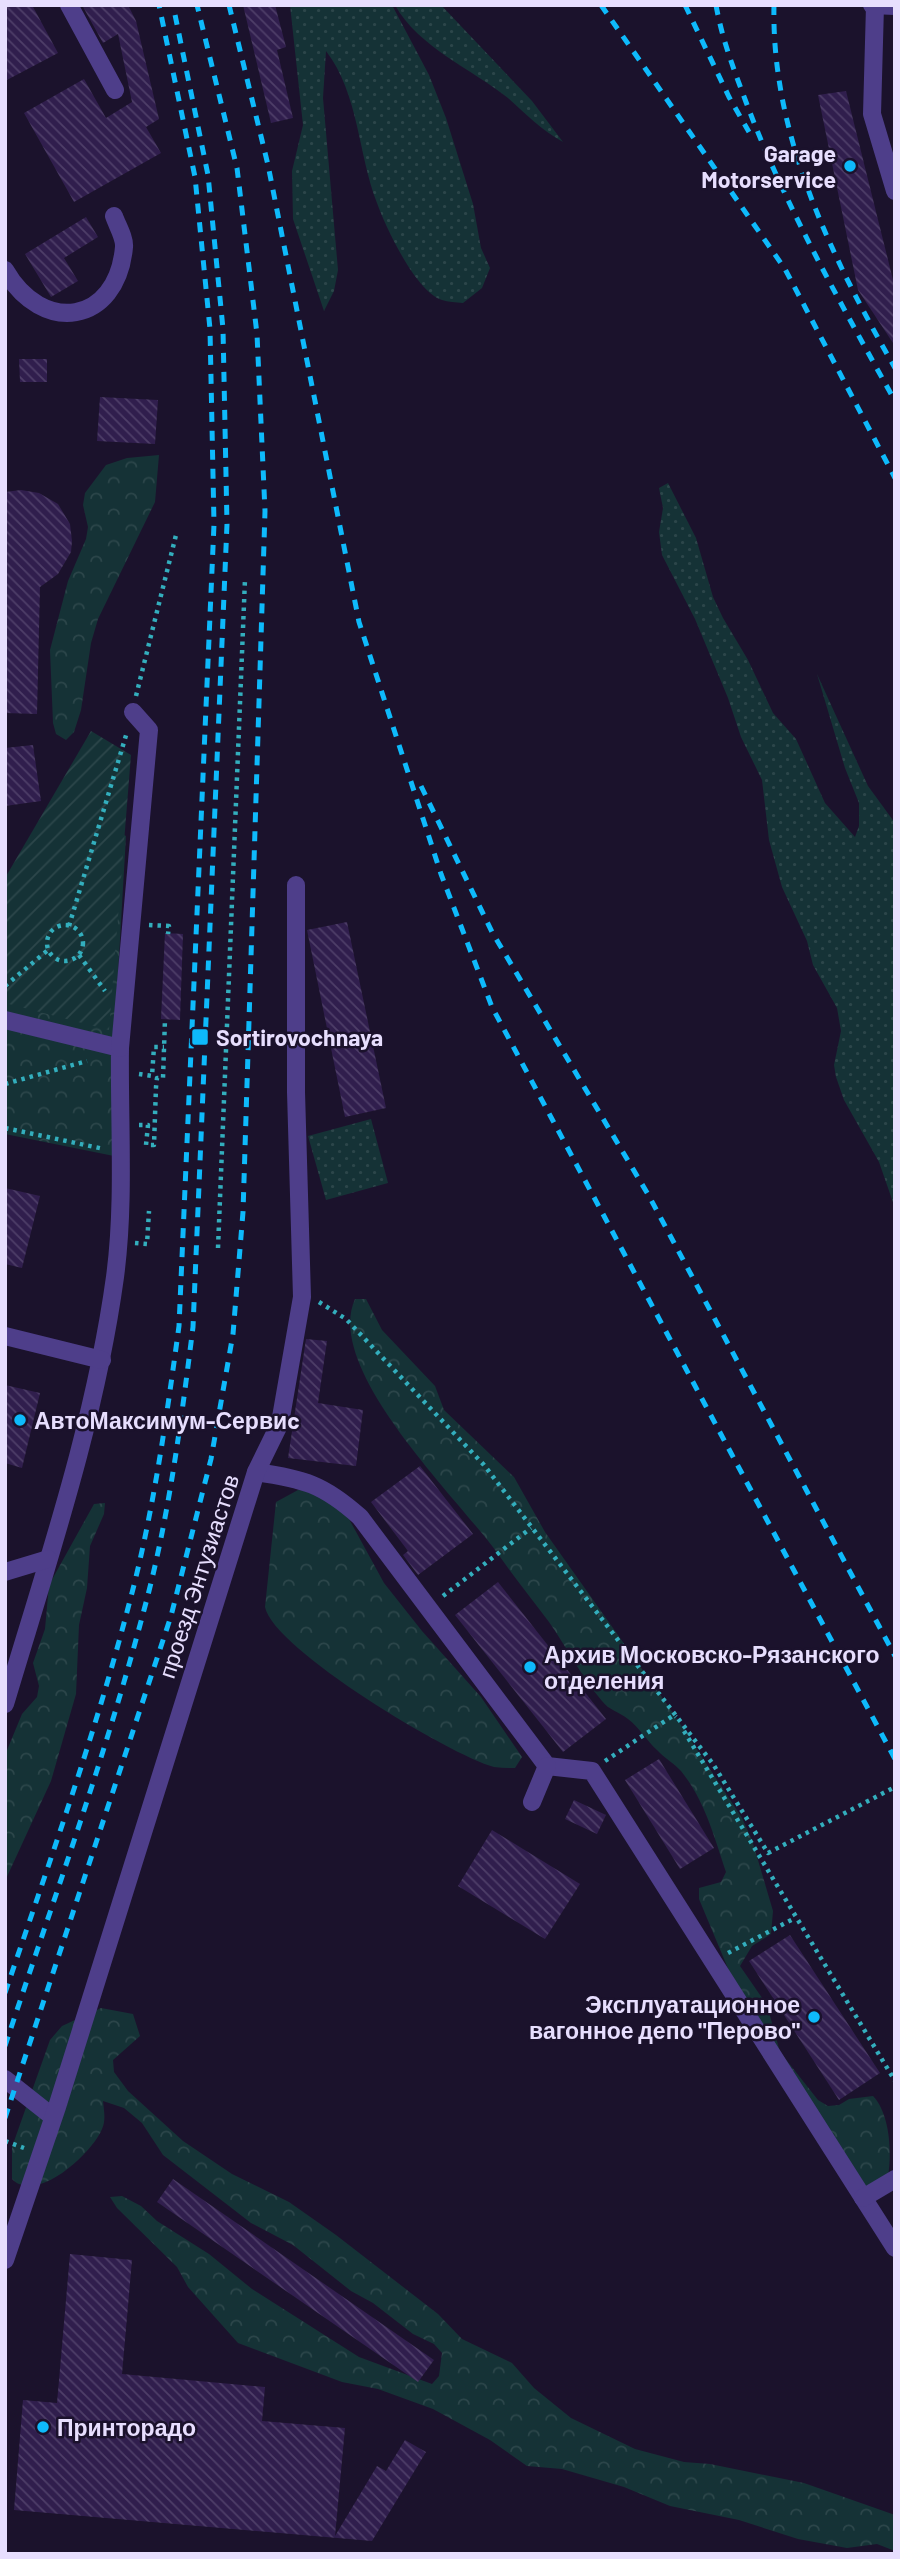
<svg xmlns="http://www.w3.org/2000/svg" width="900" height="2559" viewBox="0 0 900 2559" font-family="Barlow,sans-serif">
  <style>
    .grass { fill: url(#grass-dots) }
    .forest { fill: url(#forest-crowns) }
    .garden { fill: url(#garden-furrows) }
    .building { fill: url(#building-back-hatch) }
    .lines { fill: none; stroke-linecap: round; stroke-linejoin: round }
    .path { stroke: #33aebd; stroke-width: 4.5; stroke-dasharray: 3.5 5; stroke-linecap: butt }
    .minor { stroke: #4e3e8a; stroke-width: 18 }
    .rail { stroke: #0ebafb; stroke-width: 5; stroke-dasharray: 10 9; stroke-linecap: butt }
    .poi-dot { fill: #0ebafb; stroke: #1b122c; stroke-width: 2.5 }
    .labels { text-anchor: middle; dominant-baseline: central; stroke-width: 5; stroke-linejoin: round; paint-order: stroke }
    .poi-label { font-size: 23px; font-weight: bold; fill: #e7defe; stroke: #1b122c; text-anchor: start }
    .street-label { font-size: 23px; fill: #e7defe; stroke: #1b122c }
  </style>
  <defs>
    <pattern id="grass-dots" width="8" height="8" patternUnits="userSpaceOnUse" patternTransform="scale(1.75)"><rect width="8" height="8" fill="#153236"/><path d="M2 2h.1M6 6h.1" fill="none" stroke="#2c464a" stroke-width="1.8" stroke-linecap="round"/></pattern>
    <pattern id="forest-crowns" width="20" height="18" patternUnits="userSpaceOnUse" patternTransform="scale(1.75)"><rect width="20" height="18" fill="#153236"/><path d="M2 6a3 3 0 1 1 6 0M12 15a3 3 0 1 1 6 0" fill="none" stroke="#2c464a"/></pattern>
    <pattern id="garden-furrows" width="10" height="10" patternUnits="userSpaceOnUse" patternTransform="scale(1.75)"><rect width="10" height="10" fill="#153236"/><path d="M-1 1l2-2M0 10L10 0M9 11l2-2" fill="none" stroke="#2c464a"/></pattern>
    <pattern id="building-back-hatch" width="6" height="6" patternUnits="userSpaceOnUse" patternTransform="scale(1.75)"><rect width="6" height="6" fill="#301e4d"/><path d="M-1 5l2 2M0 0l6 6M5-1l2 2" fill="none" stroke="#4e3e68"/></pattern>
  </defs>
  <rect width="100%" height="100%" fill="#1b122c"/>
  <g class="grass">
    <path d="M290,5H392L429,75L446,118L473,204L481,248L490,268L482,288L463,303C456,302 448,302 442,300C416,292 386,228 377,203C358,154 359,94 326,51L323,98L338,270L334,291L324,311L293,219L292,171L303,125Z"/>
    <path d="M395,5H441L532,101L563,142C541,130 526,114 508,98C472,69 418,47 395,5Z"/>
    <polygon points="668,483 696,538 713,597 723,618 748,660 773,713 796,739 825,803 855,837 859,826 859,803 845,768 817,674 868,786 895,823 895,1208 879,1162 844,1100 836,1077 834,1065 841,1031 837,1008 813,965 807,941 782,887 769,840 762,780 741,737 728,698 695,619 662,555 659,532 663,508 659,488"/>
    <polygon points="371,1119 388,1183 326,1200 308,1136"/>
  </g>
  <g class="forest">
    <polygon points="159,455 155,502 98,619 91,643 81,710 74,732 66,740 56,734 53,723 50,650 68,581 86,539 88,527 83,505 85,493 106,465 127,458"/>
    <polygon points="115,830 126,836 115,1026 114,1156 5,1134 5,906"/>
    <path d="M355,1299H366L382,1330L435,1386L444,1410L514,1477L545,1532L671,1710L742,1818L752,1840L773,1911L771,1934L752,1946L740,1966L767,2005L780,2052L818,2100L828,2106L839,2105L849,2099L873,2096C890,2114 892,2152 888,2176L860,2192L732,1978L699,1899V1888L721,1882L726,1872C714,1836 705,1801 681,1771C674,1763 664,1758 657,1750C647,1741 639,1727 628,1719C619,1712 609,1710 602,1701C581,1676 567,1648 549,1622C532,1599 514,1577 498,1554C459,1499 323,1370 355,1299Z"/>
    <path d="M298,1490L322,1492L343,1508L384,1583L422,1631L481,1697L522,1757L515,1768C508,1768 501,1768 494,1767C450,1755 273,1649 265,1607L276,1502Z"/>
    <polygon points="105,1503 104,1514 90,1546 87,1588 79,1625 76,1694 51,1781 5,1881 5,1755 22,1714 37,1697 39,1686 33,1663 45,1629 49,1585 94,1504"/>
    <path d="M101,2008L133,2014L140,2036L113,2060L114,2072L128,2091L183,2141L232,2174L289,2202L336,2235L438,2314L462,2339L512,2363L534,2388L571,2418L635,2449L684,2462L710,2464L804,2483L895,2515V2551L877,2544L847,2548L798,2539L739,2520L670,2506L624,2487L562,2469L527,2466L490,2440L433,2409L378,2389L342,2382L238,2343L188,2287L177,2267L117,2208L110,2197L122,2196L141,2206L157,2221L209,2254L252,2289L359,2357L432,2384L439,2376L442,2353L434,2344L413,2334L373,2303L351,2291L293,2245L251,2223L163,2155L142,2123L124,2108L103,2101C104,2111 106,2120 102,2129C93,2152 37,2205 12,2179V2147L50,2040L62,2026Z"/>
  </g>
  <polygon class="garden" points="91,731 131,755 109,1030 5,1003 5,878"/>
  <g class="building">
    <polygon points="5,5 32,5 58,53 5,81"/>
    <polygon points="82,5 128,5 136,21 159,119 146,127 161,153 74,202 24,113 84,79 106,118 132,102 118,34 103,43"/>
    <polygon points="243,5 275,5 286,47 277,50 293,118 271,123"/>
    <polygon points="846,91 895,288 895,346 858,290 818,95"/>
    <polygon points="86,217 98,237 64,258 78,281 51,297 25,254"/>
    <polygon points="19,359 47,359 47,382 20,382"/>
    <polygon points="100,397 158,400 155,444 97,441"/>
    <polygon points="21,490 39,493 58,504 70,524 72,541 71,552 58,574 40,587 37,714 5,713 5,492"/>
    <polygon points="33,745 41,801 5,806 5,748"/>
    <polygon points="347,922 386,1108 345,1117 307,930"/>
    <polygon points="165,933 183,934 180,1020 161,1019"/>
    <polygon points="5,1188 40,1196 22,1268 5,1264"/>
    <polygon points="306,1339 327,1341 318,1403 363,1410 356,1466 288,1458"/>
    <polygon points="5,1385 40,1393 22,1468 5,1463"/>
    <polygon points="420,1466 473,1534 418,1575 403,1555 408,1551 371,1502"/>
    <polygon points="498,1582 606,1719 563,1752 455,1615"/>
    <polygon points="659,1759 714,1848 680,1869 625,1780"/>
    <polygon points="574,1800 606,1815 597,1834 565,1819"/>
    <polygon points="492,1830 580,1884 545,1939 458,1886"/>
    <polygon points="790,1935 880,2073 839,2100 749,1961"/>
    <polygon points="173,2179 434,2360 418,2382 157,2202"/>
    <polygon points="70,2254 132,2260 122,2374 265,2387 262,2421 345,2428 335,2536 377,2466 386,2471 405,2440 426,2452 372,2541 14,2510 23,2400 57,2403"/>
  </g>
  <g class="lines">
    <g class="path">
      <polyline points="136,696 177,531"/>
      <circle cx="65" cy="943" r="18"/>
      <polyline points="149,925 169,926 168,934"/>
      <polyline points="69,926 127,732"/>
      <polyline points="79,955 105,991"/>
      <polyline points="5,986 48,950"/>
      <polyline points="139,1074 152,1076 154,1047 164,1047"/>
      <polyline points="5,1084 87,1061"/>
      <polyline points="139,1125 148,1125 146,1145 154,1145 156,1087 157,1078 163,1078 165,1019"/>
      <polyline points="5,1128 104,1149"/>
      <polyline points="135,1243 147,1244 149,1211"/>
      <polyline points="218,1248 245,579"/>
      <polyline points="319,1302 346,1319 484,1465 713,1764 768,1853 895,1787"/>
      <polyline points="443,1596 531,1528"/>
      <polyline points="684,1731 895,2081"/>
      <polyline points="605,1761 674,1715 676,1717"/>
      <polyline points="728,1953 795,1918"/>
      <polyline points="5,2141 24,2148"/>
    </g>
    <g class="minor">
      <polyline points="69,5 115,90"/>
      <polyline points="872,5 895,6"/>
      <polyline points="875,6 872,114 895,191"/>
      <path d="M5,270C42,335 117,325 124,247C125,238 117,225 114,216"/>
      <path d="M5,1020L120,1048C119,1124 125,1202 115,1277C95,1423 47,1563 5,1704"/>
      <polyline points="120,1048 149,730 133,712"/>
      <polyline points="5,1336 102,1360"/>
      <path d="M256,1472C304,1479 323,1484 360,1517L547,1766L592,1771L895,2248"/>
      <polyline points="5,1572 48,1559"/>
      <polyline points="532,1802 547,1766"/>
      <polyline points="5,2079 53,2117"/>
      <polyline points="863,2198 895,2179"/>
      <polyline points="5,2260 57,2107 256,1472 280,1423 302,1297 296,1092 296,885"/>
    </g>
    <g class="rail">
      <polyline points="229,5 268,165 359,622 441,874 492,1007 895,1759"/>
      <polyline points="601,5 785,269 895,478"/>
      <polyline points="685,5 729,97 749,132"/>
      <path d="M716,5C722,39 734,70 746,102C785,206 841,304 895,401"/>
      <path d="M774,5C771,135 832,258 895,368"/>
      <polyline points="421,786 492,932 649,1196 895,1656"/>
      <path d="M5,1993C48,1866 94,1738 128,1608C153,1516 166,1421 179,1326L214,524L210,329L195,177L159,5"/>
      <path d="M5,2046C53,1901 105,1758 144,1610C169,1518 181,1422 193,1327L227,524L223,329L208,175L173,5"/>
      <polyline points="5,2118 171,1616 211,1459 233,1334 243,1212 265,511 257,334 237,168 197,5"/>
    </g>
  </g>
  <g class="poi-dot">
    <circle cx="850" cy="166" r="7"/>
    <rect x="191" y="1028" width="18" height="18" rx="3.5"/>
    <circle cx="20" cy="1420" r="7"/>
    <circle cx="530" cy="1667" r="7"/>
    <circle cx="814" cy="2017" r="7"/>
    <circle cx="43" cy="2427" r="7"/>
  </g>
  <g class="labels">
    <g class="poi-label">
      <text x="836" y="153" text-anchor="end">Garage<tspan x="836" dy="26">Motorservice</tspan></text>
      <text x="216" y="1037">Sortirovochnaya</text>
      <text x="34" y="1420">АвтоМаксимум-Сервиc</text>
      <text x="544" y="1654">Архив Московско-Рязанского<tspan x="544" dy="26">отделения</tspan></text>
      <text x="800" y="2004" text-anchor="end">Эксплуатационное<tspan x="800" dy="26">вагонное депо "Перово"</tspan></text>
      <text x="57" y="2427">Принторадо</text>
    </g>
    <g class="street-label">
      <text transform="translate(198 1576) rotate(-72)">проезд Энтузиастов</text>
    </g>
  </g>
  <rect width="900" height="2559" fill="none" stroke="#e7defe" stroke-width="14"/>
</svg>
